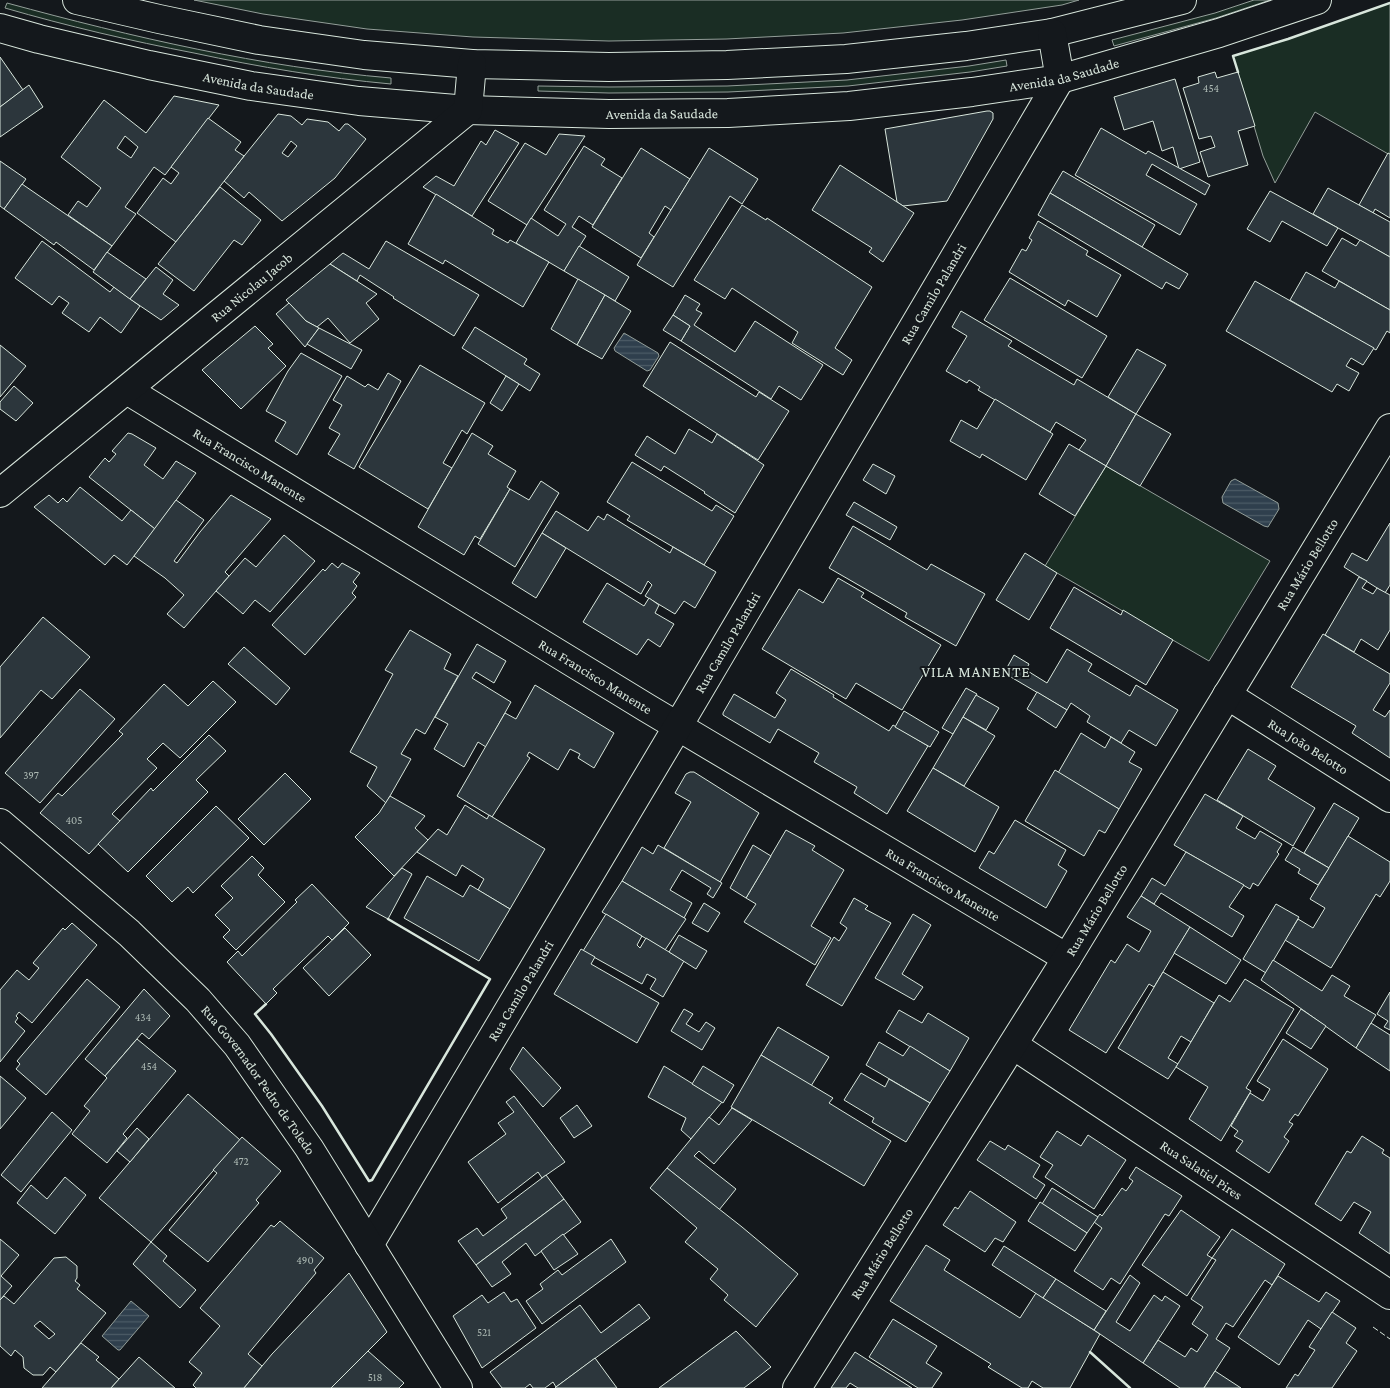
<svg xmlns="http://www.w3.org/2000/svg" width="1390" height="1388" viewBox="0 0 1390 1388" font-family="'Crimson Pro',serif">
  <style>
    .green { fill: #1a2d24; stroke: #939e99 }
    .water { fill: url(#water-rules); stroke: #939e99 }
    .building { fill: #2c363c; stroke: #d8e6dc; fill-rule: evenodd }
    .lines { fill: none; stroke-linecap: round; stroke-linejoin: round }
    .minor-casing { stroke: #d8e6dc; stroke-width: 30 }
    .major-casing { stroke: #d8e6dc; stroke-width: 30 }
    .minor { stroke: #14181c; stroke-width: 28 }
    .major { stroke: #14181c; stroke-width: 28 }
    .fence { stroke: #d8e6dc; stroke-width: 1; stroke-dasharray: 6 2.5; stroke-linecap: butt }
    .wall { stroke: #d8e6dc; stroke-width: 2.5 }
    .labels { text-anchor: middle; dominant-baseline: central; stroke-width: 4; stroke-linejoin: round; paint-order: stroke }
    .number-label { font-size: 11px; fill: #adbab4 }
    .street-label { font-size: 14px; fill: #d8e6dc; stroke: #14181c }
    .neighbourhood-label { font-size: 15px; letter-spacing: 1px; fill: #d8e6dc; stroke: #14181c }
  </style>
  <defs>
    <pattern id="water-rules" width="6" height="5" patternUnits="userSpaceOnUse" patternTransform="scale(1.25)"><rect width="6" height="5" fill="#2f3f4d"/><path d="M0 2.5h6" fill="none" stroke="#4c5b66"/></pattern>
  </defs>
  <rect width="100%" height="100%" fill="#14181c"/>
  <g class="green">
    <polygon points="194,0 1079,0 1062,5 962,20 843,33 726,39 609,41 473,37 367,29 263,14"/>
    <polygon points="1254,0 1270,0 1216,18 1114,46 1112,40 1215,13"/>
    <path d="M7,3C132,37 261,67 391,78V84C325,78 259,67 194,53C131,41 67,26 5,8Z"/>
    <polygon points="1390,3 1390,155 1315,112 1275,183 1263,156 1233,56 1288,39"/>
    <polygon points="1006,60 1007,66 970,72 848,86 728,92 609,93 538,91 538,86 609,87 727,86 847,80 969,66"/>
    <polygon points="1106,466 1270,561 1209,661 1045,566"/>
  </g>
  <g class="water">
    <polygon points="624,333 658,353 659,356 650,370 647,371 615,351 614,348"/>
    <polygon points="1235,479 1278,503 1279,509 1268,527 1264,526 1223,503 1222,497 1231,481"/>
    <polygon points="131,1301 149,1316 120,1350 118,1350 102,1336"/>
  </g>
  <g class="building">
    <polygon points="0,57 23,90 0,107"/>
    <polygon points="1215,72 1217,78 1238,72 1255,126 1238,131 1248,165 1208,177 1200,152 1215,147 1211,136 1199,139 1183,88 1199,83 1198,77"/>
    <polygon points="1175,79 1200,162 1179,169 1173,147 1162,151 1153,121 1124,130 1114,97"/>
    <polygon points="29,85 43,107 0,137 0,107"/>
    <path d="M174,96L219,105L165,175L154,167L125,207L136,214L112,246L68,215L78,201L87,207L101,188L61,157L104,100L146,133ZM125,136L138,147L131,158L117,148Z"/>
    <polygon points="987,111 990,111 993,113 993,119 947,201 903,206 897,202 885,129"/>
    <path d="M278,114L291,116L302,125L307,119L328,122L339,131L345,124H348L366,139L335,178L282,221L249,192L244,198L224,181ZM291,141L297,146L288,157L282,153Z"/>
    <polygon points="208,118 241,142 235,150 244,156 176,242 137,213 163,178 171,184 179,173 171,167"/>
    <polygon points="1101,128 1146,154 1148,151 1210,185 1205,195 1152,164 1146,175 1197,204 1180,235 1075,175"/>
    <polygon points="495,130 519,143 472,216 423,187 436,176 454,186 481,141 486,145"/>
    <polygon points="559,134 585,136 527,225 488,201 525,143 546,155"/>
    <polygon points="584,146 605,159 601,165 622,178 593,225 579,216 572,227 586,236 564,271 516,243 531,218 558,236 566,224 544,210"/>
    <polygon points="641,148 690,179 671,210 665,206 649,233 654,237 641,258 592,227"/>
    <polygon points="709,148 758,179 742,204 730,196 673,287 637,265"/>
    <polygon points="1388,153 1390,154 1390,218 1375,209 1373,213 1359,205"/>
    <polygon points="0,161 26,179 4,209 0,206"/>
    <polygon points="840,165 914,213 883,262 869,252 872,248 812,210"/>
    <polygon points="1063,171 1155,225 1142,247 1050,193"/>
    <polygon points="22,184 112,246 94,270 56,242 54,245 4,209"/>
    <polygon points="220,187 261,220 242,245 234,240 194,291 158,264"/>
    <polygon points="1328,188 1390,222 1390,257 1313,214"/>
    <polygon points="1270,191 1338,228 1327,246 1282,221 1270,242 1247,229"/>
    <polygon points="1050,193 1188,274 1179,289 1166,282 1162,289 1038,215"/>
    <polygon points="436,194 494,230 492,234 508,243 510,240 549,262 523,307 445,260 443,264 408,244"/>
    <polygon points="742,205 766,220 767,218 872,287 835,348 852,360 843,375 792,343 798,332 732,288 725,299 694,280"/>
    <polygon points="1038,221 1088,251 1086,255 1121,275 1097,317 1068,300 1065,306 1009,272 1022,249 1026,251 1032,240 1029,238"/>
    <polygon points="1342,238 1356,246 1360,240 1390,257 1390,310 1322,271"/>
    <polygon points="42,241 110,292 114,287 140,306 121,333 100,317 89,332 62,313 69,303 59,296 52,305 15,278"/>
    <polygon points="386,241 479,295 454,336 393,298 394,297 360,275 357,281 330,264 343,253 369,269"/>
    <polygon points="579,246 629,277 615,301 564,271"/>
    <polygon points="107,252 146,279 130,299 93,272"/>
    <polygon points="330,264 377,294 366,303 379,319 350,343 328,318 317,327 306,321 286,300"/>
    <polygon points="156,267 173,280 163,294 179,305 161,320 130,299"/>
    <polygon points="1306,272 1335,288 1339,281 1390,310 1390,333 1387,331 1376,350 1290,300"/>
    <polygon points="1010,278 1107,336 1082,378 984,320"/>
    <polygon points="578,279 605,295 577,345 551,329"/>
    <polygon points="1255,281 1374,348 1363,365 1351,358 1346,366 1359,373 1349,391 1337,384 1332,392 1226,331"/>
    <polygon points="605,295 631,311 602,359 577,345"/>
    <polygon points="685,295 700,304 696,310 702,313 694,325 735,352 755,321 823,365 801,400 779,386 771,399 681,341 690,326 673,315"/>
    <polygon points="289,303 306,321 319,328 305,347 276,314"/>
    <polygon points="961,311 1012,341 1008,346 1074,385 1077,379 1136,414 1106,466 1079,450 1086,440 1056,422 1050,432 978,390 980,387 969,380 967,383 946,371 967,336 952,327"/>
    <polygon points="673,315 690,326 681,341 663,330"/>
    <polygon points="255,326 273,344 268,348 286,366 241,409 202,370"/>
    <polygon points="475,327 527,359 524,364 540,374 530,391 462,348"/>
    <polygon points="319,328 362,350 351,369 307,344"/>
    <polygon points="670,342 756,397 759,392 789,411 758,460 643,386"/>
    <polygon points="0,345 26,366 0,397"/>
    <polygon points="1137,349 1166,365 1136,414 1108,397"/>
    <polygon points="301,353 342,376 297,455 275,441 286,422 266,411 288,371"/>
    <polygon points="420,365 485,403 467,434 462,430 443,463 452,468 428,509 359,467"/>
    <polygon points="388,373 401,381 354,469 328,454 340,434 329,428 342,405 333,400 347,376 365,387 368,384 378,390"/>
    <polygon points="506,376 519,384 502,411 490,403"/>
    <polygon points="14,386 33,403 16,421 0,409 0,402"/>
    <polygon points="995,399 1053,434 1026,480 982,454 980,458 950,441 961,420 977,429"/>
    <polygon points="1136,414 1171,434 1140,486 1106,466"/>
    <polygon points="689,429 712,443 717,434 764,465 735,513 704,493 705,492 664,466 661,471 635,455 647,436 675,454"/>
    <polygon points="128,433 132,434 156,448 144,465 163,479 176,461 196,473 155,529 89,477 105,458 109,462 116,454 112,451"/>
    <polygon points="472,433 493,446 488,454 516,471 507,487 510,489 480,539 475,536 464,555 418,527"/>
    <polygon points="1069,444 1106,466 1075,516 1039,494"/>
    <polygon points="632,462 712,511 716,505 734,516 704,565 627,520 630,516 607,502"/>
    <polygon points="873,464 895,476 886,494 863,480"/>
    <polygon points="541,481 559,493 515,567 478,544 510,489 529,500"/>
    <polygon points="80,487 122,521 131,510 155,529 127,565 114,555 105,565 34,507 49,495 58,503 63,498 67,502"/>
    <polygon points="231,495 271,519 225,572 229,576 184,628 167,614 184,595 165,578 134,556 176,500 204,520 174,561 177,563 200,532"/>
    <polygon points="854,502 897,527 890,540 846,515"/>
    <polygon points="556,511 588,531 598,516 604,520 607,514 670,553 673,547 716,572 695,608 684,601 675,614 645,596 652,585 648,581 641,594 542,533"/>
    <polygon points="1390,523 1390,585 1385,593 1344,567 1352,553 1367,561"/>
    <polygon points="853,526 927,570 931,564 985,594 956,646 905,617 907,613 829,568"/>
    <polygon points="542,533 566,548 536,598 512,583"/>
    <polygon points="284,535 315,561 270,612 255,600 243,614 216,591 245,558 256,567"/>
    <polygon points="1025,553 1057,573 1029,620 996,600"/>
    <polygon points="332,563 338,568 342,563 360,573 353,582 357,586 352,593 356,597 305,655 272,625 323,569 325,571"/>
    <polygon points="1359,577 1367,581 1362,588 1373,594 1377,588 1390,595 1390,630 1378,650 1361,639 1354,652 1325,635"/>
    <polygon points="838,578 864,593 861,597 941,645 902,710 856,683 846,699 762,649 799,589 823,603"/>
    <polygon points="607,583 644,606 649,598 659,605 655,613 674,624 660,647 648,639 637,655 583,622"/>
    <polygon points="1074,587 1121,615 1123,610 1173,640 1146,685 1050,628"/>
    <polygon points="43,617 90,657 52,699 41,690 0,738 0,667"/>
    <polygon points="410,630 451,654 444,669 458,676 425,734 416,729 401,754 411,759 386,803 367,786 377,767 350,752 393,674 385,670"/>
    <polygon points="1323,634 1390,674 1390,683 1373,710 1385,717 1390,710 1390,758 1352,733 1356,726 1291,687"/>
    <polygon points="477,644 506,661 494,683 476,672 472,678 511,702 486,747 478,742 464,767 434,749 448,724 435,717"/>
    <polygon points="244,647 290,688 276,705 228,664"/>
    <polygon points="1067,649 1092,664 1088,671 1130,696 1136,685 1178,710 1156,746 1129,730 1121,743 1087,722 1090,716 1071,703 1067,710 1004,673 1014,655 1029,664 1026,670 1047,683"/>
    <polygon points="791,669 834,695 833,697 889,731 893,725 928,746 887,814 854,793 857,787 814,762 819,753 778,729 770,743 723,715 723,713 734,694 775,718 786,700 776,693"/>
    <polygon points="213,681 236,702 180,758 163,743 147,759 157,768 112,814 120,821 89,854 40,813 58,793 62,796 123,734 119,731 164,684 188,706"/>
    <polygon points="535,685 614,733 594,768 578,758 580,754 570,749 558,770 529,752 527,756 530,758 492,817 457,796 505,713 516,719"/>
    <polygon points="966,688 977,694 953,734 942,728"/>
    <polygon points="80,689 115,719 40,803 5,773"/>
    <polygon points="1037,692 1067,710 1056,728 1027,709"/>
    <polygon points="976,695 999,708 986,730 963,717"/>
    <polygon points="904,711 939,732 930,747 895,727"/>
    <polygon points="963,717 995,736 964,786 933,768"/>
    <polygon points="1081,733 1105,748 1111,737 1135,752 1129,762 1142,769 1119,809 1058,773"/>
    <polygon points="209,735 226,751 196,780 208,792 128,872 98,844 151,788 153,791"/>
    <polygon points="1248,749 1276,766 1268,779 1315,808 1293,846 1217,800"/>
    <polygon points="933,768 999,807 975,852 907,811"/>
    <polygon points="1055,770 1119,809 1105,833 1099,830 1084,856 1025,821"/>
    <polygon points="690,772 694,772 759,813 720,882 664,848 691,802 675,793 686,774"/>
    <polygon points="285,773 311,799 264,845 238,819"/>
    <polygon points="1205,794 1243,816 1236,828 1255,839 1260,831 1282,844 1277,852 1279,854 1258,886 1253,883 1250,889 1174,845"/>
    <polygon points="390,796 425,816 415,828 428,840 394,876 355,837 379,813"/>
    <polygon points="1334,803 1359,818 1329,868 1304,853"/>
    <polygon points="465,805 487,819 489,815 545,849 510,909 478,890 484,879 462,865 456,876 417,852 438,829 447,835"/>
    <polygon points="216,806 249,838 193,893 188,887 172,902 146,876"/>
    <polygon points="1015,820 1066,850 1058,865 1067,871 1046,908 979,868 989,851 994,854"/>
    <polygon points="786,830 815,846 812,850 844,870 811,926 831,938 815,965 744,922 756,904 746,898"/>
    <polygon points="1348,836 1390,862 1390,881 1380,897 1376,894 1331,968 1285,940 1298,919 1313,928 1325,908 1310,899"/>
    <polygon points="658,845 722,883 713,898 707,894 711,888 682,870 670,890 692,903 684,918 622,881 642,847 653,854"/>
    <polygon points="753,845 771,856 746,898 730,888"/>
    <polygon points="1293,847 1329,868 1318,885 1298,873 1300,869 1285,860"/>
    <polygon points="1186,852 1244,885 1229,907 1244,916 1232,937 1161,893 1154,904 1141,896 1152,878 1165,886"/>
    <polygon points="252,856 264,868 258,875 285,902 236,950 223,937 230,930 215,915 233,898 221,886"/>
    <polygon points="402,868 412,874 388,919 366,907"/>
    <polygon points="427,876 463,897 470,885 510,909 479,961 404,918"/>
    <polygon points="622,881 686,919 665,950 602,912"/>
    <polygon points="312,884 349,923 332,940 328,936 273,989 277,993 266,1004 227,962 238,951 242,956 297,902 295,900"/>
    <polygon points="1141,896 1190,927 1154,987 1149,984 1106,1053 1069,1030 1111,960 1115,963 1127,944 1139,952 1151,931 1127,917"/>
    <polygon points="854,898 868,906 865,909 891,923 842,1006 806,985 834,937 839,941 847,928 840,923"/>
    <polygon points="704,903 720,913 708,932 692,923"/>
    <polygon points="1276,904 1299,917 1266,973 1243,959"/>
    <polygon points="606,914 642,936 637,945 640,948 646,938 684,961 663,997 650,989 656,979 647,974 642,984 583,951"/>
    <polygon points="913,914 931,925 902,974 923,987 914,1000 875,978"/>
    <polygon points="72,923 97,945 32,1023 19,1012 16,1016 18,1018 15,1022 25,1031 0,1062 0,990 17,970 29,980 39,968 33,963 63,928 65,930"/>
    <polygon points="1190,927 1241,960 1226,984 1174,953"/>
    <polygon points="345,928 371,955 329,996 303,968"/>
    <polygon points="679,935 707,951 696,969 669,952"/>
    <polygon points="581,949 595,957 591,964 659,1003 637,1043 554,994"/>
    <polygon points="1273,960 1322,991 1332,975 1350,986 1344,996 1376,1015 1356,1048 1261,980"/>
    <polygon points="1163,972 1214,1003 1191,1042 1181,1036 1168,1058 1178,1064 1168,1079 1118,1048"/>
    <polygon points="87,979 120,1007 46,1095 16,1069 20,1064 17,1061"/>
    <polygon points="1245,979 1294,1009 1246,1088 1251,1091 1221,1141 1189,1119 1208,1087 1176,1067 1219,995 1230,1002"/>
    <polygon points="144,989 170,1016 149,1039 142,1033 105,1076 85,1059"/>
    <polygon points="1390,992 1390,1030 1384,1027 1388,1021 1377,1014"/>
    <polygon points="684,1009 693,1014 686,1024 699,1032 706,1022 715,1028 702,1050 671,1031"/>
    <polygon points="1301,1009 1326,1026 1311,1049 1286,1033"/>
    <polygon points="899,1010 922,1023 928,1013 969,1038 950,1071 886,1032"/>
    <polygon points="1371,1023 1390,1035 1390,1071 1356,1048"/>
    <polygon points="778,1027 829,1057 811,1086 761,1055"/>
    <polygon points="137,1039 176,1071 123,1134 127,1138 107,1163 72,1134 90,1111 84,1106 107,1078 105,1076"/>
    <polygon points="1283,1039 1328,1069 1298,1116 1295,1114 1289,1122 1293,1124 1284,1137 1289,1141 1269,1173 1236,1151 1243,1141 1234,1136 1238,1131 1231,1126 1250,1093 1263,1101 1270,1089 1257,1081"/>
    <polygon points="879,1042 903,1056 910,1046 950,1071 930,1103 866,1065"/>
    <polygon points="523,1047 561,1088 543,1107 510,1069"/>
    <polygon points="761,1055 833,1098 829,1103 891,1141 864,1186 731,1107"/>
    <polygon points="664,1066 722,1102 691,1139 681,1130 686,1118 648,1097"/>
    <polygon points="703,1066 734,1085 723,1103 692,1084"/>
    <polygon points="861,1073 885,1087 889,1079 930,1103 906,1142 872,1122 874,1118 844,1100"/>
    <polygon points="0,1076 26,1098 0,1129"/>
    <polygon points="188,1094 240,1140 151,1242 99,1198"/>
    <polygon points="514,1096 565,1162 542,1178 538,1172 498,1203 468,1162 506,1134 498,1123 514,1112 506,1102"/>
    <polygon points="577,1105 592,1126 574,1138 560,1118"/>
    <polygon points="732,1108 752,1120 714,1164 699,1151 694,1156 736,1189 719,1210 667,1168 709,1117 719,1125"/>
    <polygon points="52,1112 72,1130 21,1192 1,1175"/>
    <polygon points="137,1128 149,1139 130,1162 117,1151"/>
    <polygon points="1057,1131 1081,1146 1088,1135 1126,1160 1094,1209 1045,1177 1053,1165 1040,1157"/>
    <polygon points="1362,1136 1384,1150 1382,1153 1390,1158 1390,1254 1359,1233 1371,1212 1354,1202 1341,1221 1315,1204 1347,1151 1351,1153"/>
    <polygon points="242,1137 281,1171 256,1200 259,1203 208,1262 169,1230 217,1173 213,1170"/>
    <polygon points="990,1141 1005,1150 1008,1145 1040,1165 1033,1177 1045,1185 1036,1199 977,1160"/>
    <polygon points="1136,1167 1182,1196 1169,1216 1165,1214 1120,1284 1111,1278 1103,1290 1074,1271 1102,1228 1094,1222 1100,1214 1102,1216 1122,1188 1126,1191 1133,1181 1129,1178"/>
    <polygon points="667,1168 742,1227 798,1274 756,1327 724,1300 728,1295 710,1279 718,1269 685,1242 697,1228 650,1188"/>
    <polygon points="546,1175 564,1199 476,1265 458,1241 477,1228 483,1236 507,1218 501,1209"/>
    <polygon points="65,1177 86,1195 55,1234 17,1203 31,1185 47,1199"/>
    <polygon points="1052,1188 1098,1217 1087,1233 1042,1204"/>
    <polygon points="970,1191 1016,1222 1003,1242 995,1238 985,1252 943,1225 955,1207 958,1209"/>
    <polygon points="564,1199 581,1222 535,1256 526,1243 502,1262 511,1274 492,1287 476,1265"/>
    <polygon points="1040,1202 1087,1233 1075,1251 1028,1221"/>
    <polygon points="1181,1210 1220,1237 1207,1255 1212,1258 1187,1296 1142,1265"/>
    <polygon points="280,1221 324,1258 314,1270 316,1273 248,1354 262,1366 244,1388 196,1388 193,1385 202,1373 189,1362 220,1326 200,1308 271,1225 274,1227"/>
    <polygon points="1232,1229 1285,1264 1272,1285 1265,1280 1233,1327 1226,1323 1216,1339 1230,1348 1204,1388 1180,1388 1143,1363 1158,1340 1185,1357 1191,1348 1197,1352 1208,1335 1192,1324 1203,1307 1191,1299 1216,1260 1212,1258"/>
    <polygon points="563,1234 578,1254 554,1270 541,1251"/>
    <polygon points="0,1239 19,1255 1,1276 12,1286 0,1300"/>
    <polygon points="611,1239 626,1262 542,1324 526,1301 543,1289 540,1284 558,1270 562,1275"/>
    <polygon points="151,1242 167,1256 163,1261 196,1290 180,1308 133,1264"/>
    <polygon points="926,1245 950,1260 944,1270 1020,1318 1036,1293 1100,1334 1070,1388 1043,1388 1032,1381 1028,1388 1022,1388 988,1367 991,1364 890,1301"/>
    <polygon points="1004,1246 1056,1279 1043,1298 992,1265"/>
    <path d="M66,1257L77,1266V1278L75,1281L80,1285L77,1289L106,1313L56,1372L50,1367L43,1375H33L24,1368L23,1357L15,1350L11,1356L0,1346V1300L4,1296L14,1304L54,1258ZM40,1321L55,1334L49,1339L34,1326Z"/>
    <polygon points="349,1273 387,1332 331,1388 244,1388 272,1354"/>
    <polygon points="1130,1275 1140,1283 1116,1322 1130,1331 1154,1295 1162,1301 1165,1296 1180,1306 1143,1363 1094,1330"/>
    <polygon points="1278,1276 1319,1302 1326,1292 1340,1301 1321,1329 1308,1320 1279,1365 1238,1337"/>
    <polygon points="1056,1279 1106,1311 1094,1330 1043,1298"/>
    <polygon points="504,1292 511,1302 517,1299 536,1328 482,1368 453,1316 482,1295 488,1303"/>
    <polygon points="639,1304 650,1318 556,1387 553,1382 545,1388 533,1388 530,1384 525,1388 502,1388 490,1372 580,1305 601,1333"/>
    <polygon points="1332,1312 1356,1328 1346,1343 1357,1351 1332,1388 1286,1388 1295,1374 1298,1376 1315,1350 1309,1347"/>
    <polygon points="893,1319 937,1346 926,1363 942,1373 932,1388 918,1388 869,1357"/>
    <polygon points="736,1331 771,1367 744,1388 659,1388"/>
    <polygon points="81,1343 99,1357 96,1360 119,1379 111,1388 42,1388"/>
    <polygon points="368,1351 404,1383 399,1388 331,1388"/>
    <polygon points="855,1352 912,1388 858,1388 850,1383 846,1388 831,1388"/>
    <polygon points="139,1357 175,1388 111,1388"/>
    <polygon points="595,1358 617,1388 555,1388 556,1387"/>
    <polygon points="1215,1371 1241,1388 1204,1388"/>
  </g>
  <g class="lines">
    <defs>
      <g id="minor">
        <polyline points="77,0 159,19 259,40 364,55 472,64 609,67 727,65 846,59 966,46 1052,33 1182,0"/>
        <path id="s1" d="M0,28L39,39L149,65L251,86L359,101L468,110L609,114L728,113L849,106L972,92L1060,79L1219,33L1317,0"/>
        <path id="s2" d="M127,390L647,708L1067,958"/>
        <path id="s3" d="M0,493L468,110L472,64"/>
        <path id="s4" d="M1227,695L1390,798"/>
        <path id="s5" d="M1013,1045L1390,1295"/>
        <path id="s6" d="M369,1245L678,726L1060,79L1052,33"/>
        <path id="s7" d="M797,1388L1067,958L1390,428"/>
      </g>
      <g id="major">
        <path id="s8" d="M0,823L129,933L198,1000L237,1045L309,1148L458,1388"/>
      </g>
    </defs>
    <use href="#minor" class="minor-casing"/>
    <use href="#major" class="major-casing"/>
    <use href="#minor" class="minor"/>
    <use href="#major" class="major"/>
    <polyline class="fence" points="1373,1327 1390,1339"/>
    <g class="wall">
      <polyline points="1238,72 1233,56 1288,39 1390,3"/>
      <polyline points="266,1004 255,1014 271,1034 322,1106 369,1181 372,1180 490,979 388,919"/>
      <polyline points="1090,1352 1130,1388"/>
    </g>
  </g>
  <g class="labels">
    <g class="number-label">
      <text x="1211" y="88">454</text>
      <text x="31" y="775">397</text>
      <text x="74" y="820">405</text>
      <text x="143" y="1017">434</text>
      <text x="149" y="1066">454</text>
      <text x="241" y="1161">472</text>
      <text x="305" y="1260">490</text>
      <text x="484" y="1332">521</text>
      <text x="375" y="1377">518</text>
    </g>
    <g class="street-label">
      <text stroke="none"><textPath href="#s1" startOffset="1075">Avenida da Saudade</textPath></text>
      <text stroke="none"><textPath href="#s1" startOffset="265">Avenida da Saudade</textPath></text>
      <text stroke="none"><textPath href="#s1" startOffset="670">Avenida da Saudade</textPath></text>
      <text stroke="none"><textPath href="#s3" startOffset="325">Rua Nicolau Jacob</textPath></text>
      <text stroke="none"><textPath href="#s6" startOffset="1106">Rua Camilo Palandri</textPath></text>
      <text stroke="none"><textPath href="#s2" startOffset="144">Rua Francisco Manente</textPath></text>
      <text stroke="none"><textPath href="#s7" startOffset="969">Rua Mário Bellotto</textPath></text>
      <text stroke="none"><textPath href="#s6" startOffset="701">Rua Camilo Palandri</textPath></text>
      <text stroke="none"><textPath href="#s2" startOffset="549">Rua Francisco Manente</textPath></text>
      <text stroke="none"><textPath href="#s4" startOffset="96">Rua João Belotto</textPath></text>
      <text stroke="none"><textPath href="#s2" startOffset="954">Rua Francisco Manente</textPath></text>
      <text stroke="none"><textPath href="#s7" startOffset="564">Rua Mário Bellotto</textPath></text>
      <text stroke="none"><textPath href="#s6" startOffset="296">Rua Camilo Palandri</textPath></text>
      <text stroke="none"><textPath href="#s8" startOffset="366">Rua Governador Pedro de Toledo</textPath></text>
      <text stroke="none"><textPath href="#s5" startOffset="226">Rua Salatiel Pires</textPath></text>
      <text stroke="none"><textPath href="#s7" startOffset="159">Rua Mário Bellotto</textPath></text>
    </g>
    <g class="neighbourhood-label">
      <text x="976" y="672">VILA MANENTE</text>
    </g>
  </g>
</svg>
